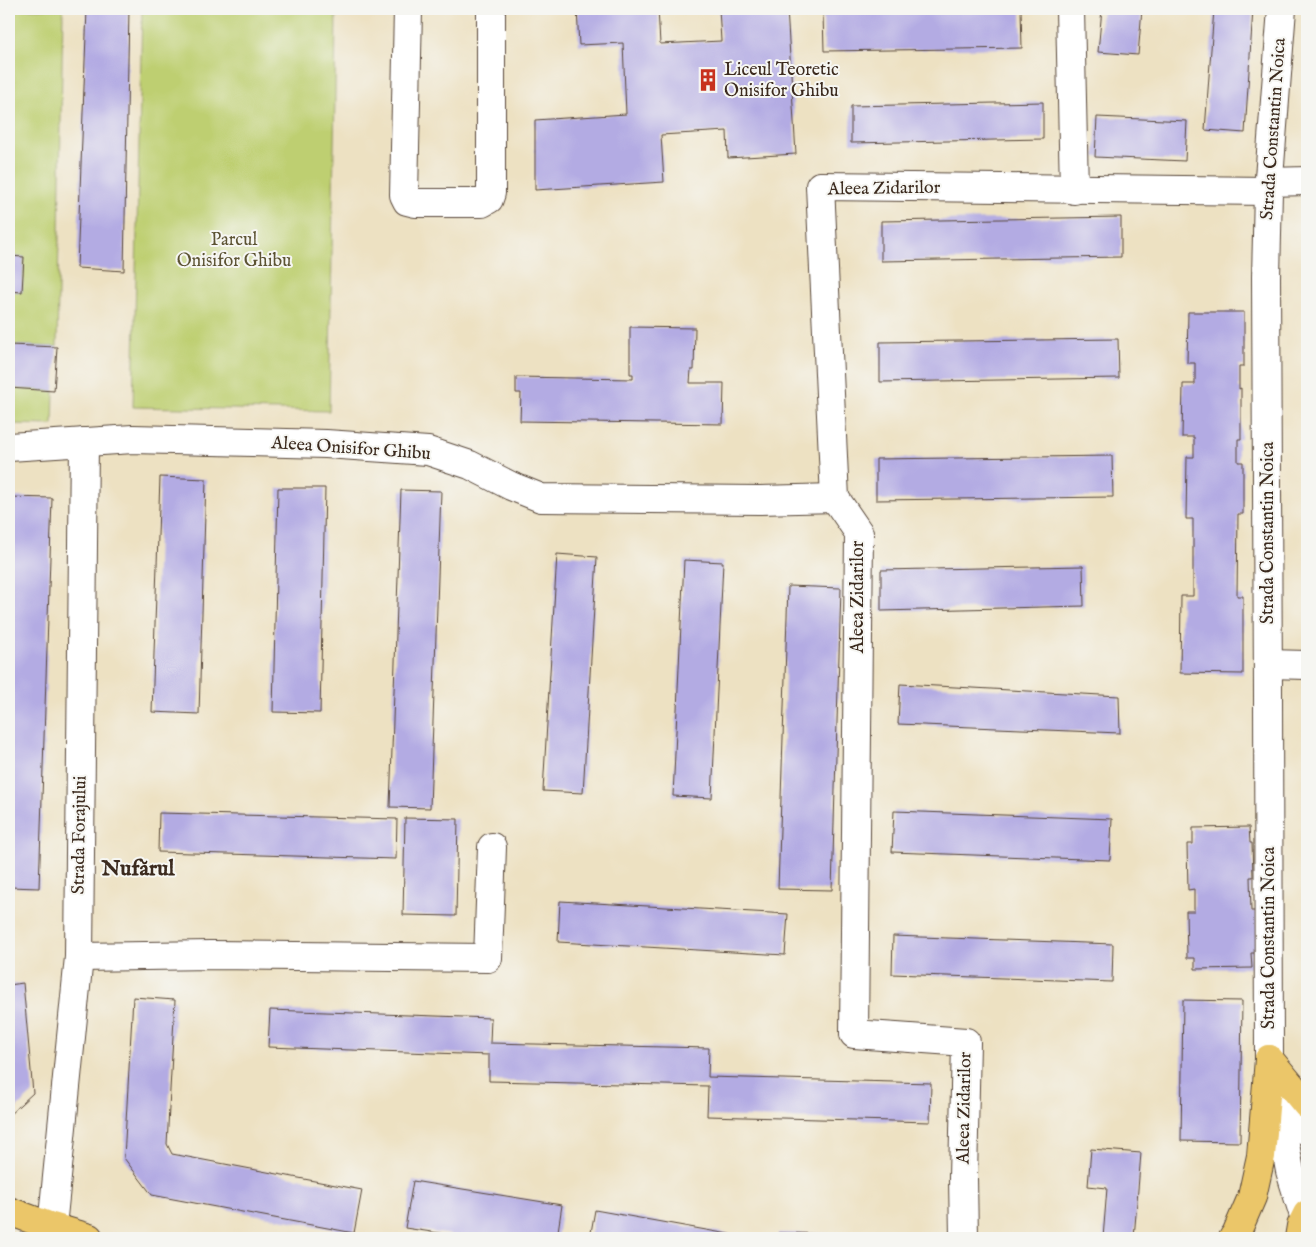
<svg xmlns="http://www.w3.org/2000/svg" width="1316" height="1247" viewBox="0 0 1316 1247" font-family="'IM FELL English',serif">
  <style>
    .green { fill: #becf71; stroke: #7c7c48 }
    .building { fill: #b3abe3 }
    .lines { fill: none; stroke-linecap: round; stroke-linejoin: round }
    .minor-casing { stroke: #564537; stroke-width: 30 }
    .major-casing { stroke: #564537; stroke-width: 30 }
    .minor { stroke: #fff; stroke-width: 28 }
    .major { stroke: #ebc669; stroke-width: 28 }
    .labels { text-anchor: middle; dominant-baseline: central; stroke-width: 4; stroke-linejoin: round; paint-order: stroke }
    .poi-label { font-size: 18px; fill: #3b2a1e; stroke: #f6f6f2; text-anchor: start }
    .street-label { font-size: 18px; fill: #3b2a1e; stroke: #f6f6f2 }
    .park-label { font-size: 18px; fill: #5c5333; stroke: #f6f6f2 }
    .district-label { font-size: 22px; font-weight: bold; fill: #3b2a1e; stroke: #f6f6f2 }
  </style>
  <rect width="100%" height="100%" fill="#f6f6f2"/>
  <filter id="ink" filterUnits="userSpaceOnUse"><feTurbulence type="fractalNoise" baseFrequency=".02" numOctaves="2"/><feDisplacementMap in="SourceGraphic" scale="10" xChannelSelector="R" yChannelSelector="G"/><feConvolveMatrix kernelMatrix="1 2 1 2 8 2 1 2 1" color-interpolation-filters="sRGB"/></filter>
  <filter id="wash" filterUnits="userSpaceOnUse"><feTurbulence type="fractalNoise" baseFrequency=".0096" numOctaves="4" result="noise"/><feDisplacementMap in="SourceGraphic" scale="20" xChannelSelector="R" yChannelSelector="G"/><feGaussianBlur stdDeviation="1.12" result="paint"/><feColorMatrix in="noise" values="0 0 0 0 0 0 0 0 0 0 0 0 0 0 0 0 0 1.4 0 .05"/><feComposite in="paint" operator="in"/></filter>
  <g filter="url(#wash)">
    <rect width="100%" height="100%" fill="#ede1c2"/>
    <g class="green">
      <polygon points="9,9 63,9 57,347 9,345 9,291 22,292 24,257 9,256"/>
      <polygon points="142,9 336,9 335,94 329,411 133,407"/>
      <polygon points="9,388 54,391 53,425 9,424"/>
    </g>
    <g id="blocks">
      <g class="building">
        <polygon points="87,9 129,9 124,271 77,268"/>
        <polygon points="577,9 658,9 660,44 721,41 719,9 787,9 796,154 728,158 727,131 661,135 664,182 535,190 535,120 626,114 623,43 579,45"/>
        <polygon points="1102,9 1142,9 1138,55 1098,52"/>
        <polygon points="1214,9 1253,9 1245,133 1205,130"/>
        <polygon points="1021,10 1022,48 824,51 823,13"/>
        <polygon points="1043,102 1043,139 851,143 851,106"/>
        <polygon points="1097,117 1187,121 1185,161 1095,157"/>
        <polygon points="1121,217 1121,257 881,261 881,221"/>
        <polygon points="9,256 24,257 22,292 9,291"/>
        <polygon points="1188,312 1244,312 1244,366 1239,366 1239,389 1241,388 1241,439 1238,439 1238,462 1243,462 1243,514 1238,514 1237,596 1243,596 1243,674 1180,673 1181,596 1193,596 1193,519 1186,519 1187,457 1194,457 1194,437 1182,437 1183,384 1195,384 1195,363 1187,363"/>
        <polygon points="630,327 695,328 694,370 691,370 690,383 724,383 723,424 520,421 521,393 516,393 516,377 633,379 633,374 630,374"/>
        <polygon points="1118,339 1119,378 880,382 880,342"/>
        <polygon points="9,345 57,347 54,391 9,388"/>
        <polygon points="1112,456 1113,497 876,500 876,459"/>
        <polygon points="160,477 206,479 199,714 152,712"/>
        <polygon points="278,488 325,488 320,713 273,712"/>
        <polygon points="401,490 441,491 430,808 390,807"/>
        <polygon points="9,497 52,498 39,888 9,887"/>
        <polygon points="557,554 597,557 583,793 543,791"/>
        <polygon points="684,560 723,562 712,798 673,796"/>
        <polygon points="1083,566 1084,606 881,611 881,570"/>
        <polygon points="788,586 841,588 832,890 778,889"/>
        <polygon points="900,684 1119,696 1120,733 898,724"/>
        <polygon points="894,811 1112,819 1110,860 892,852"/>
        <polygon points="159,813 397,819 396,859 158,852"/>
        <polygon points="405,818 458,819 456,916 403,915"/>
        <polygon points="1249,827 1250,843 1252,843 1253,877 1250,877 1251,911 1257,911 1258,953 1251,953 1252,968 1195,969 1195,958 1187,958 1186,911 1194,911 1194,889 1188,890 1187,844 1193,844 1193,828"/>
        <polygon points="560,901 788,914 785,955 558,942"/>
        <polygon points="893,936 1113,944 1112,982 892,974"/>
        <polygon points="23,983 33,1093 9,1115 9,985"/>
        <polygon points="133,997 175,1000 167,1144 172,1154 362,1190 354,1233 152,1195 124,1158"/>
        <polygon points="1183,1000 1242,1001 1240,1142 1181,1141"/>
        <polygon points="270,1010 491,1018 490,1043 709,1048 708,1077 931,1083 930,1122 707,1116 708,1086 489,1081 489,1055 268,1047"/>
        <polygon points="1091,1149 1141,1153 1134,1238 1103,1238 1107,1188 1088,1186"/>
        <polygon points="413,1181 562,1205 557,1238 472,1238 405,1228"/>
        <polygon points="595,1210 745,1237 745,1238 590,1238"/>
        <polygon points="778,1233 933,1235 933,1238 778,1238"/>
      </g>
    </g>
  </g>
  <g filter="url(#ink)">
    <use href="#blocks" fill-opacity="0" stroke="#564537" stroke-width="1"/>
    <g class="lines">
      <defs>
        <g id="minor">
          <polyline points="408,9 404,195 407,201 415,203 482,203 489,199 491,193 491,9"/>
          <polyline points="1070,9 1074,190"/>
          <polyline points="1282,9 1268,191 1266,277 1268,692 1269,1059 1290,1171 1305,1219"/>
          <polyline points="1269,182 1307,181"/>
          <polyline points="9,447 133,439 326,444 428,451 470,465 511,486 541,498 760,500 835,498"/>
          <polyline points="1268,664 1307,665"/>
          <polyline points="79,957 211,955 488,958 492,847"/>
          <polyline points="1281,1082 1307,1131"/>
          <polyline points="52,1227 79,957 84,442"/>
          <polyline points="964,1238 963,1178 966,1042 854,1034 859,533 835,498 820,186 1268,191"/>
        </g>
        <g id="major">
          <polyline points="1269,1059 1307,1105"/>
          <polyline points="9,1211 52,1227 89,1238"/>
          <polyline points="1233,1238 1236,1234 1252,1197 1261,1156 1269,1059"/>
          <polyline points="1299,1238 1301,1226 1307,1214"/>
        </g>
      </defs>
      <use href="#minor" class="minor-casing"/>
      <use href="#major" class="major-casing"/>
      <use href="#minor" class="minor"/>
      <use href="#major" class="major"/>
    </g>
  </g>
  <defs>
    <symbol id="building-bare" viewBox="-9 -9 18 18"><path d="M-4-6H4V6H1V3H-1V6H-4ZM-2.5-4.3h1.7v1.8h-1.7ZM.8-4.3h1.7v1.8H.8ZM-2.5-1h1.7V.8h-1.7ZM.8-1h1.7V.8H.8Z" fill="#c8321e" stroke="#f6f6f2" stroke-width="2.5" paint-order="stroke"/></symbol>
  </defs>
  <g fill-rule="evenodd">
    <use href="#building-bare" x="692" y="64" width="32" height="32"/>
  </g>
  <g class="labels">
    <g class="poi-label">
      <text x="724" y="70">Liceul Teoretic<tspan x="724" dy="21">Onisifor Ghibu</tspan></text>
    </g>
    <g class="street-label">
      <text transform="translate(1274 129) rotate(-86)">Strada Constantin Noica</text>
      <text transform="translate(884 189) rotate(-1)">Aleea Zidarilor</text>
      <text transform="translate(351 449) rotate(4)">Aleea Onisifor Ghibu</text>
      <text transform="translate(1268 533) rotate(-90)">Strada Constantin Noica</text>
      <text transform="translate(858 597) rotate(-90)">Aleea Zidarilor</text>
      <text transform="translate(80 835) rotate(-89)">Strada Forajului</text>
      <text transform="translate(1269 938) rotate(-90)">Strada Constantin Noica</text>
      <text transform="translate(965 1108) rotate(-89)">Aleea Zidarilor</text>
    </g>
    <g class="park-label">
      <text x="234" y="240">Parcul<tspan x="234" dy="21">Onisifor Ghibu</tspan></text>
    </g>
    <g class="district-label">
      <text x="138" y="869">Nufărul</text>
    </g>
  </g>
  <rect width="1316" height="1247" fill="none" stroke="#f6f6f2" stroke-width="30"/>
</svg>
